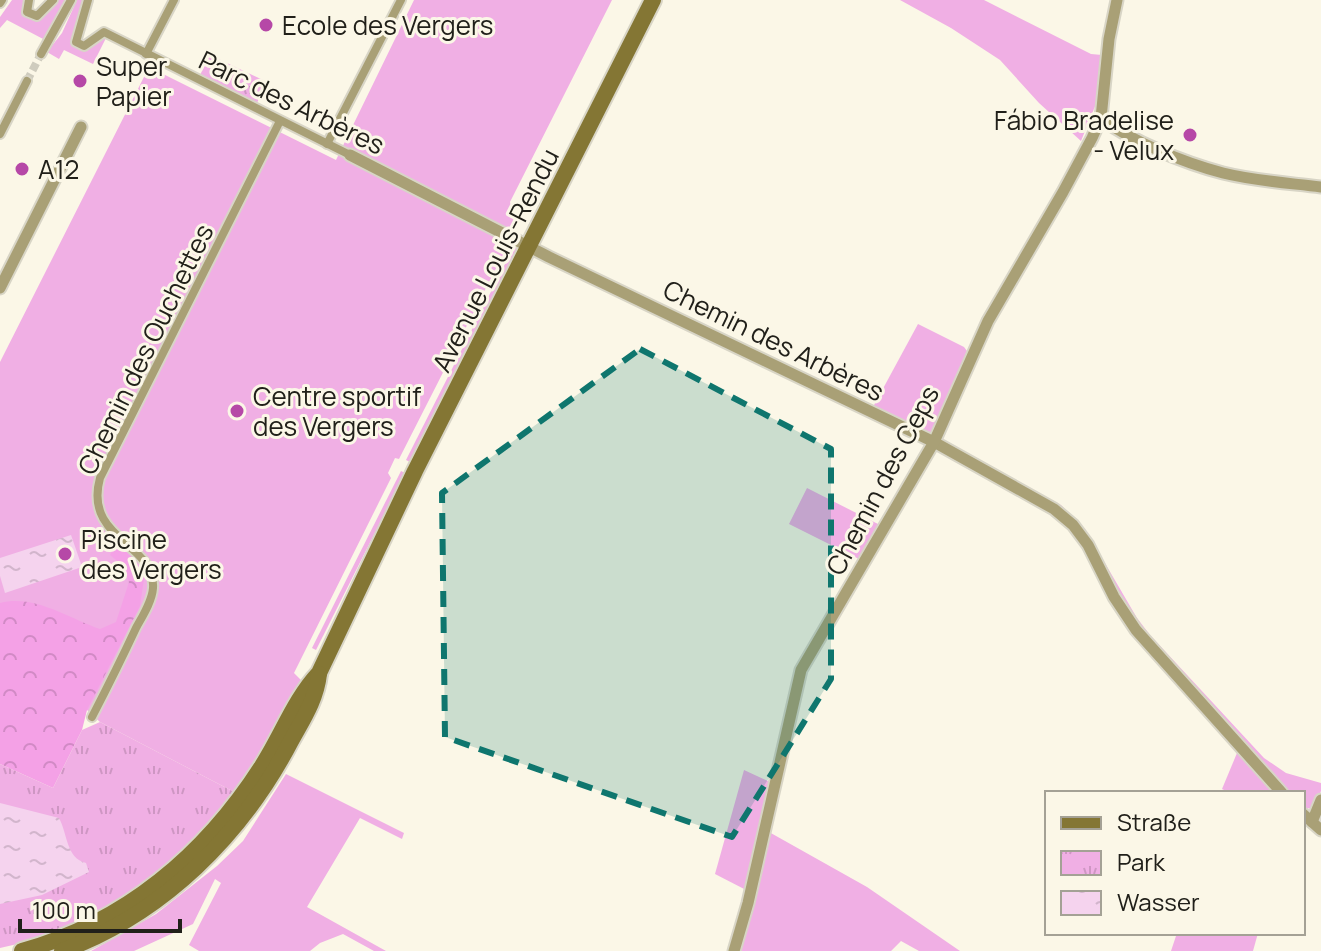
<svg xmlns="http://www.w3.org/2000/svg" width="1321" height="951" viewBox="0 0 1321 951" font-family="Manrope,sans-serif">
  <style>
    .green { fill: #f0afe4 }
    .forest { fill: url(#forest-crowns) }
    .park { fill: url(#park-tufts) }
    .water { fill: url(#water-ripples) }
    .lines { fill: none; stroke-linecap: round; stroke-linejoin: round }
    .pedestrian-tunnel { stroke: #cfccbe; stroke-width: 8; stroke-dasharray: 8 4; stroke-linecap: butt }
    .pedestrian-casing { stroke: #d8d5c6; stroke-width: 12 }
    .minor-casing { stroke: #d8d5c6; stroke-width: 15 }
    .secondary-casing { stroke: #d8d5c6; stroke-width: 20 }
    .pedestrian { stroke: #a9a076; stroke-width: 8 }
    .minor { stroke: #a9a076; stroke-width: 11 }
    .secondary { stroke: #847634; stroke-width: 16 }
    .marked { fill: #0f766e; fill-opacity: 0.2; stroke: #0f766e; stroke-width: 6; stroke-dasharray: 16 10; stroke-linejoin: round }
    .poi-dot { fill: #b648a7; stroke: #fbf7e7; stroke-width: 3 }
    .labels { text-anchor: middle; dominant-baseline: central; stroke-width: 6; stroke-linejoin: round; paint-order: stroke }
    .poi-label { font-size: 26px; fill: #21201a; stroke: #fbf7e7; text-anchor: start }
    .street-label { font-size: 26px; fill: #21201a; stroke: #fbf7e7 }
  </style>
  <defs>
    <pattern id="forest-crowns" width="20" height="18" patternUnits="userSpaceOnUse" patternTransform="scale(2)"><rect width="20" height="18" fill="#f4a1e6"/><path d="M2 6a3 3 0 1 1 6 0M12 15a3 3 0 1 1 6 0" fill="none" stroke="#d18ac5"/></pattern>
    <pattern id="park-tufts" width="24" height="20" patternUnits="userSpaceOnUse" patternTransform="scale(2)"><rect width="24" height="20" fill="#f0afe4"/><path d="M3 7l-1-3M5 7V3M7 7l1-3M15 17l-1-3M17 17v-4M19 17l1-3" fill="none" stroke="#ce96c3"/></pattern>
    <pattern id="water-ripples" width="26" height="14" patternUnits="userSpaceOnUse" patternTransform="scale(2)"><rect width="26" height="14" fill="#f5d3ee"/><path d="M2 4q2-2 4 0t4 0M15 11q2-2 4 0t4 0" fill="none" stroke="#d2b5cc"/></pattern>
  </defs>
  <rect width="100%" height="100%" fill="#fbf7e7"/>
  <g class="green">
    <polygon points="12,0 27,0 24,13 37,19 57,0 68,0 45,40 7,20 0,28 0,17"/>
    <polygon points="77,0 85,0 73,43 84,49 103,35 107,36 93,64 64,50 59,59 47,52 62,33"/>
    <polygon points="414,0 612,0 510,202 516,229 399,459 395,458 388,473 391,478 294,673 301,680 256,762 236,793 100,722 87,710 0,666 0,362 149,67 336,160"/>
    <polygon points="900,0 984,0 1091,54 1102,55 1096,104 1081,141 1039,103 1000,60 951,28"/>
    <polygon points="514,246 519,249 410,462 406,460"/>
    <polygon points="918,324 964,347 967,351 931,434 873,407"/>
    <polygon points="401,471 405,473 316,650 312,648"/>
    <polygon points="807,488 880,525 861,560 789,524"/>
    <polygon points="1060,504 1085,529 1137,618 1150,635 1264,758 1286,773 1321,783 1321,791 1313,808 1303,809 1303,793 1288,793 1145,635"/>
    <polygon points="1237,753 1275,793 1230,793 1222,789"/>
    <polygon points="744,770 770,782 748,891 715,874"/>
    <polygon points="286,774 404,833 402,839 360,818 307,907 386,951 374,951 343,934 320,943 310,951 199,951 189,945 221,883 215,879 193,924 134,951 91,951 156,914 217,866 243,841"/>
    <polygon points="769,832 867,887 960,951 919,951 901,941 891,951 738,951"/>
    <polygon points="1177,933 1258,933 1253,951 1171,951"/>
  </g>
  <path class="forest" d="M117,542L134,559L144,579L140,606L87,710L82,730L53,788L0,764V603C34,594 68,618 100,629L116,622L129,582L121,564L110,555Z"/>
  <g class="park">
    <polygon points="210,55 267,82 256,105 199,77"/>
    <path d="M100,722L236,793C221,810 207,828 192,844C142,896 70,934 0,948V764L53,788L82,730Z"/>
  </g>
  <g class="water">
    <polygon points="71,535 82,567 5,593 0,576 0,558"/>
    <path d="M0,803L59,818C68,835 66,858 86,863L89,872L42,895L0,904Z"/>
  </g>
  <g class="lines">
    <polyline class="pedestrian-tunnel" points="27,81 41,54"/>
    <defs>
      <g id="pedestrian">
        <polyline points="29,0 27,12 37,16 53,0"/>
        <polyline points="88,0 76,42 84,46 104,32 350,155"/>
        <polyline points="0,3 2,0"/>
        <polyline points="41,54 71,0"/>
        <polyline points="146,54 174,0"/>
        <polyline points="0,134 27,81"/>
        <polyline points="327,144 401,0"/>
        <path d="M92,717C107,688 122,658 136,628C142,617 152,602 153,588C156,543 83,540 100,478L280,121"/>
      </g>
      <g id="minor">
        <path d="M1101,118C1132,142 1185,163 1223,173C1255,181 1289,183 1321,187"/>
        <polyline points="350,155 549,257 934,442 1054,509 1073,525 1088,545 1114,597 1136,630 1282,793"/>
        <polyline points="0,288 81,127"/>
        <polyline points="1303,814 1321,830"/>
        <polyline points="1312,822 1321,800"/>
        <polyline points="734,951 748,903 801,670 934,442 988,321 1063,192 1092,138 1101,118 1109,39 1117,0"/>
      </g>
      <g id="secondary">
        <path d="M22,951C125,923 205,855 262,766C282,735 294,700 319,673L415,471L653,0"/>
        <path d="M62,951C163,914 242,835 291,741C303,719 316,700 319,674"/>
      </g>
    </defs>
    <use href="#pedestrian" class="pedestrian-casing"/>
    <use href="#minor" class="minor-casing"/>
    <use href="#secondary" class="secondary-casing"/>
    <use href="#pedestrian" class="pedestrian"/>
    <use href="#minor" class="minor"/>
    <use href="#secondary" class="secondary"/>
  </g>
  <path class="marked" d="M640,349L831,449V679L732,837L445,737L442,493Z"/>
  <g class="poi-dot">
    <circle cx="266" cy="25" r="8"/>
    <circle cx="80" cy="81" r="8"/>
    <circle cx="1190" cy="135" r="8"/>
    <circle cx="22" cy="169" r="8"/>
    <circle cx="237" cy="411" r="8"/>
    <circle cx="65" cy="554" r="8"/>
  </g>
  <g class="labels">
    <g class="poi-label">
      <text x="282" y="25">Ecole des Vergers</text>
      <text x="96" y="66">Super<tspan x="96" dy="30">Papier</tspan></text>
      <text x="1174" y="120" text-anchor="end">Fábio Bradelise<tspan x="1174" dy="30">- Velux</tspan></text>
      <text x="38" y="169">A12</text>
      <text x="253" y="396">Centre sportif<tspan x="253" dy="30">des Vergers</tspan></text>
      <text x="81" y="539">Piscine<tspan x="81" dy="30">des Vergers</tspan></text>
    </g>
    <g class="street-label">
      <text transform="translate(292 102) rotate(26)">Parc des Arbères</text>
      <text transform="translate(495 260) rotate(-63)">Avenue Louis-Rendu</text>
      <text transform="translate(774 340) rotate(26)">Chemin des Arbères</text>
      <text transform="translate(145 349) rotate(-64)">Chemin des Ouchettes</text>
      <text transform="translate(882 480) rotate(-62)">Chemin des Ceps</text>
    </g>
  </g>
  <rect x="1045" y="791" width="260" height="144" fill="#fbf7e7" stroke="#a4a195" stroke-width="2"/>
  <rect x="1061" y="817" width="40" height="12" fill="#847634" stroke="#a4a195" stroke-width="2"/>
  <text x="1117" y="831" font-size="24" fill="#21201a">Straße</text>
  <rect x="1061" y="851" width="40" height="24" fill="url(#park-tufts)" stroke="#a4a195" stroke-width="2"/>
  <text x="1117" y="871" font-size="24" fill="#21201a">Park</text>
  <rect x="1061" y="891" width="40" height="24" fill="url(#water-ripples)" stroke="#a4a195" stroke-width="2"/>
  <text x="1117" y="911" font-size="24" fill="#21201a">Wasser</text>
  <path d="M20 919v12h160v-12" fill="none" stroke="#21201a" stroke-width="4"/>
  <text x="32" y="919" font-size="24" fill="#21201a" stroke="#fbf7e7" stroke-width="6" paint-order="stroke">100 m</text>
</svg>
